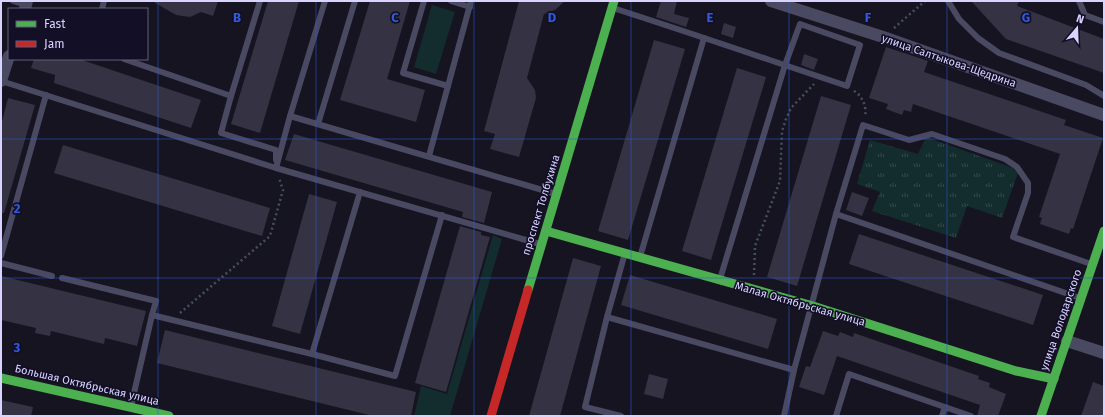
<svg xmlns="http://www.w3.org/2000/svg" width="1105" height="417" viewBox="0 0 1105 417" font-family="'Fira Sans',sans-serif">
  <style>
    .green { fill: #132c2d }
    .park { fill: url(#park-tufts) }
    .building { fill: #343243 }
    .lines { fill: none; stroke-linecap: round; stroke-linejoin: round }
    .path { stroke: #44505f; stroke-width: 2.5; stroke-dasharray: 2 3; stroke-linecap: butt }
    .lane { stroke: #4a4962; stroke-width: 6 }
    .street { stroke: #4a4962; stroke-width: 12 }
    .fast { stroke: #4caf50; stroke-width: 9 }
    .jam { stroke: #c62828; stroke-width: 9 }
    .grid { fill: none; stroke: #305bdc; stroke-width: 1; stroke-opacity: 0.55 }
    .labels { text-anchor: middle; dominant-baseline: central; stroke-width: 3.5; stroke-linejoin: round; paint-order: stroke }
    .street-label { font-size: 11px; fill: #d9d4ff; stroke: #130f26 }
    .grid-label { font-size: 13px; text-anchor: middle; font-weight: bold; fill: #305bdc; stroke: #130f26; stroke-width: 3.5; stroke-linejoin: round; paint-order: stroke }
  </style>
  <defs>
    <pattern id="park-tufts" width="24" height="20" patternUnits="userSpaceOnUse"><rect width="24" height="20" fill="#132c2d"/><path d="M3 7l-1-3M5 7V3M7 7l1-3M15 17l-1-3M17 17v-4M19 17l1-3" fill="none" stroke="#354a4c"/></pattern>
  </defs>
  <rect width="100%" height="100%" fill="#161421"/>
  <g class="green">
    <polygon points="432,5 455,12 436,74 414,67"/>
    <polygon points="493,235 502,239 450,416 414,416 421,386 447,394"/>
  </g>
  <polygon class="park" points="926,137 1019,170 1002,218 967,206 956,238 872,211 880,192 857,184 870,140 918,154"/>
  <g class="building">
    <polygon points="152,1 218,1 213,16 201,12 190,17 176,15"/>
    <polygon points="268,1 299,1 260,133 231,124"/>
    <polygon points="370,1 410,1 387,79 425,90 416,122 340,100"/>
    <polygon points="519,1 565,1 555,10 544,14 527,78 535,90 536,98 519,157 490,149 495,134 484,131"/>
    <polygon points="661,1 677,1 674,14 689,18 686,27 656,17"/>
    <polygon points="971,1 1019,1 1017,6 1104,39 1104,73 1006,39"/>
    <polygon points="724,23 736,27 733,38 721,34"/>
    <polygon points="654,40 685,49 628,240 598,231"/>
    <polygon points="886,47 928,61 924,72 1066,120 1064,125 1103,138 1073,229 1071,228 1069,234 1040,224 1042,218 1039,217 1060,154 913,104 911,112 904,110 902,115 886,109 888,104 869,98"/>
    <polygon points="804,54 818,59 814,70 801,65"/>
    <polygon points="34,59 79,59 201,100 191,128 54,83 55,75 31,68"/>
    <polygon points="737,68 766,77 711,260 682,251"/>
    <polygon points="821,96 851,105 797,286 767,277"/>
    <polygon points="8,98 35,105 4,213 1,213 1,125"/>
    <polygon points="294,134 492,192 484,223 462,217 463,212 285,160"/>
    <polygon points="63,145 270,208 262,236 54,173"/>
    <polygon points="852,192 869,198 862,216 846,210"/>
    <polygon points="309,194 337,202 300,334 272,326"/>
    <polygon points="460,226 481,232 481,235 490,237 446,392 415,383"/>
    <polygon points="859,234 1043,295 1033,325 849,264"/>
    <polygon points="573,258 601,266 560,416 529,416"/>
    <polygon points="630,275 777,319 768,349 621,305"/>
    <polygon points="1,276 146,311 137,346 105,338 104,344 51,331 50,336 35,333 36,328 1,320"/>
    <polygon points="165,330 416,392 411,416 373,416 157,363"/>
    <polygon points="823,331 838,336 840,332 853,337 854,333 979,376 978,379 990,383 989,387 1006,394 998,416 977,416 980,405 837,356 824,395 799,387 806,366 810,367"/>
    <polygon points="649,374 668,379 663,399 644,394"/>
    <polygon points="1093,382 1104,386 1104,416 1081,416"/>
    <polygon points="1,400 33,407 31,416 1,416"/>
  </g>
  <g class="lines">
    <g class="path">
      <polyline points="894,28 925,1"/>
      <path d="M854,91C863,96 867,108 865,117"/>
      <polyline points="754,275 755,246 780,181 782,131 786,119 791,108 814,84"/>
      <polyline points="180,313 270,236 283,190 279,178"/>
    </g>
    <g class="lane">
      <polyline points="13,1 26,5"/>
      <polyline points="424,1 403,73 448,86"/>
      <polyline points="451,1 470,7"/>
      <polyline points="948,1 959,19 978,38 999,53 1086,85 1104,96"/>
      <polyline points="1079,1 1085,15 1104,22"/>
      <path d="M613,8C691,33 769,60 847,86L860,45L800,24L785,65L720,279"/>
      <polyline points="102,9 104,1"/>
      <polyline points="124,59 231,96 221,133 276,150 276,160"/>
      <polyline points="1,81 276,168 540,244"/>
      <polyline points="231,96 260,1"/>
      <polyline points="290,116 325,1"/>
      <polyline points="318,124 355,1"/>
      <polyline points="429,156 471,1"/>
      <polyline points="276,168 290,116 556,194"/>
      <polyline points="836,214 863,125 909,140 932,134 1005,159 1017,167 1028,183 1028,193 1013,237 1091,264"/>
      <polyline points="625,253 607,317 794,370 836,214 1080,298"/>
      <polyline points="1,256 46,95"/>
      <polyline points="640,257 704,38"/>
      <polyline points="1,263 52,276"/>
      <polyline points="62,278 156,301 152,315"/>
      <polyline points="607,317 585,407 621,416"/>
      <polyline points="312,354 395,376 442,215"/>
      <polyline points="131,406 152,315 312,354 360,192"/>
      <polyline points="784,416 794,370"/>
      <polyline points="836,416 849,374 971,416"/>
      <polyline points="942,416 945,407"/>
    </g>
    <g class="street">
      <polyline points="771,1 883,37 1104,115"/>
      <polyline points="25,9 27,1"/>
      <polyline points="1,81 9,56"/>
      <polyline points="1067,341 1104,353"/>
    </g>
    <g class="fast">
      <polyline points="546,231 813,306 1016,371 1054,379"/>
      <polyline points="528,290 614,1"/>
      <polyline points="1,378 169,416"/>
      <polyline points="1041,416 1104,231"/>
    </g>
    <polyline class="jam" points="491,416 528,290"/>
  </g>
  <path class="grid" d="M158,1V416M316,1V416M474,1V416M631,1V416M789,1V416M947,1V416M1,139H1104M1,278H1104"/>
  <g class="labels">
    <g class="street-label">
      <text transform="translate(949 61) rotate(19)">улица Салтыкова-Щедрина</text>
      <text transform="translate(541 205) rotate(-73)">проспект Толбухина</text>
      <text transform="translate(800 304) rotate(16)">Малая Октябрьская улица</text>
      <text transform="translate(1061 320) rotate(-71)">улица Володарского</text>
      <text transform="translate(87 385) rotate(13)">Большая Октябрьская улица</text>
    </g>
  </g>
  <g class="grid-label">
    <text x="237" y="22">B</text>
    <text x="395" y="22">C</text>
    <text x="552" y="22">D</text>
    <text x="710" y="22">E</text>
    <text x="868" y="22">F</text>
    <text x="1026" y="22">G</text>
    <text x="17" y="213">2</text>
    <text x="17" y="352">3</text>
  </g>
  <rect width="1105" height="417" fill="none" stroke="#d9d4ff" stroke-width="4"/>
  <rect x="8" y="8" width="140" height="52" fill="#130f26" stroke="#625e7d"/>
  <rect x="16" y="21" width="20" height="6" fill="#4caf50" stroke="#625e7d"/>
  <text x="44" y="28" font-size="12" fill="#d9d4ff">Fast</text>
  <rect x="16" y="41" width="20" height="6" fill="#c62828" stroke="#625e7d"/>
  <text x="44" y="48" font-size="12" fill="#d9d4ff">Jam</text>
  <g transform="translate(1077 28) rotate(19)" stroke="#130f26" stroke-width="3" paint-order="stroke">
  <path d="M0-3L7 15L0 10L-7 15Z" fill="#d9d4ff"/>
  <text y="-6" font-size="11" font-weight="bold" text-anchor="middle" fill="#d9d4ff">N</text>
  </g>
</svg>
